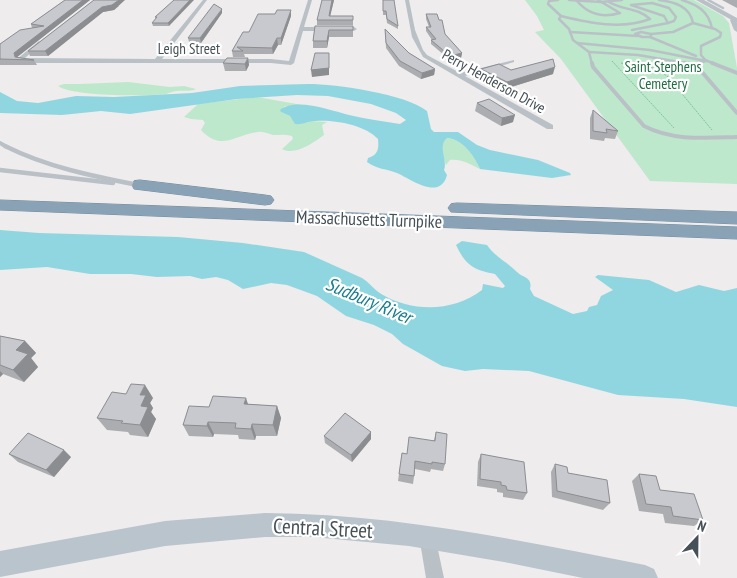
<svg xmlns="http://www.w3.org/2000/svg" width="737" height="578" viewBox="0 0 737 578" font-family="'PT Sans Narrow',sans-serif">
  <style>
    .green { fill: #bee8cb }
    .water { fill: #90d6e0 }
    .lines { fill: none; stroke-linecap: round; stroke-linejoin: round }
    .motorway-casing { stroke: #748da1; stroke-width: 1 }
    .path { stroke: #7ac299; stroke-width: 1; stroke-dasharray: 2 1; stroke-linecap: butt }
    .service-far2 { stroke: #b9c1c7; stroke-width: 2.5 }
    .service-far1 { stroke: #b9c1c7; stroke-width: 4 }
    .service { stroke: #b9c1c7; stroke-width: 4.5 }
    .minor { fill: #b9c1c7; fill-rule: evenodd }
    .tertiary { fill: #b9c1c7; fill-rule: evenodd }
    .secondary { fill: #b9c4cc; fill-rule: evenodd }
    .motorway { fill: #89a2b5; fill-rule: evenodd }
    .wall { fill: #abadb1 }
    .shaded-wall { fill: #8b8d90 }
    .building { fill: #c7c9ce; stroke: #8b8d90 }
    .labels { text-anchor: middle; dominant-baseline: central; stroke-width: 4.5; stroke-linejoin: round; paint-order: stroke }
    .far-street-label { font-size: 15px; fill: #465057; stroke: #fff }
    .far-park-label { font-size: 15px; fill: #216e42; stroke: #fff }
    .street-label { font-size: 18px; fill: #465057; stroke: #fff }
    .water-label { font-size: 19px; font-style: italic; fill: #1b7e8d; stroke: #fff }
    .near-street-label { font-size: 21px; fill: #465057; stroke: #fff }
  </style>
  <rect width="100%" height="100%" fill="#eeecec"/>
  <g class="green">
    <polygon points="525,0 694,0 723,16 729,23 737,68 737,184 650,181 561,59 535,32 544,30 537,16"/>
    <path d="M128,82L170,87L184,86L196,89C189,92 184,90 177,91C173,91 170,93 166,94C145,96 74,97 58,86L64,84H80Z"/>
    <path d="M257,97L308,106H285L281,112L290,116L294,120L327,122L322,125L324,135C313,143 295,156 282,149L293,139L292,136C285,134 280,135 273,135C268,134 264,131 258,132C234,135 222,152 201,130L205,123L203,120L191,119L184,117L198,104Z"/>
    <path d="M447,138C462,139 474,155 480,169C469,164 462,159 450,160L446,165C443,156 439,145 447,138Z"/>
  </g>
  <g class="water">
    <path d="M308,84C336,84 406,94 427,111L431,129L434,132H458L477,145L490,150L538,160L570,173L571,175L552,178L480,169C474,155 462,139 447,138C437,147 448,160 444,170L447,175C440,202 409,178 397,173C387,169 376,169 367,162L368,158C378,155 379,149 378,139C366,125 333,119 315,121C307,121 303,125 295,124L290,116L281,112L280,110C296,97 332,111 349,115C366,119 383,121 400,124L406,120L396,113L371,104L328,96L297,95L237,99L130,114L101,111L62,115L0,113V92L17,101L38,103L76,96L114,97L192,93L240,86Z"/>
    <path d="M0,230L39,233L178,237L243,243L304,252L362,278C370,283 374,290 383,295C412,312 454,312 482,290L483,284L503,288L505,286L495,274C474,270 466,266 456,245L462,241L487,245C494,256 507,262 517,272C523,278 533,277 530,289L534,296L573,314L587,311L589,307L597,305L601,296L613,290L595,277L598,275L649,280L676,292L699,285L724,291L737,288V407L684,399L618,395L529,371L483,369L465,371L442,366L403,344L392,334L374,325L346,316L317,296L287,285L271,283L243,289L228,280L216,277L202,279L190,276L157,277L131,274H90L47,267L0,270Z"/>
  </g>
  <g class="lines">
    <defs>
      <g id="motorway">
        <polygon points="140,180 265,195 271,196 274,200 271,204 265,205 134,189 132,185 134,181"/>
        <polygon points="0,200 737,227 737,239 0,210"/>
        <polygon points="457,203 737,212 737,224 451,212 448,208 451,204"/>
      </g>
    </defs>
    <use href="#motorway" class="motorway-casing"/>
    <g class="path">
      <polyline points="612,61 674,128"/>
      <polyline points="621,63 678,71"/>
      <polyline points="657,69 668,77 712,130"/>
    </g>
    <g class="service-far2">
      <polyline points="558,0 549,1 548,4 561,16 559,19 569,29 573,40 589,52 592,64"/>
      <polyline points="569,0 601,2 622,0"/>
      <path d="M682,0C698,5 708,11 712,28"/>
      <polyline points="708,0 723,8"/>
      <path d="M577,1C589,15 603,18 620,13L598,0"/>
      <polygon points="652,3 669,8 676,17 674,21 668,23 664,16 631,5"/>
      <path d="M561,16C590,23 621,30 650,19C639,8 622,10 609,2"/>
      <polyline points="693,23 715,29 721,33 720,37 701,46 701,55 706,61"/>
      <polyline points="632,30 668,23"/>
      <polyline points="570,32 638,36"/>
      <polygon points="641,32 651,34 651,37 642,37 635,34"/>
      <path d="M651,34L673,32L693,23C690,6 674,2 659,0"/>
      <polyline points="650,37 696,56"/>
      <polyline points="577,43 650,50 706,61"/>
      <polyline points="589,52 638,55 691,64"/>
      <polyline points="705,60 715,64"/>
      <polyline points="698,64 705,61"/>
    </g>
    <g class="service-far1">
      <path d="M592,63L593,67L644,126C673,141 705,138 737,137"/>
      <polyline points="684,63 696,65 701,63"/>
      <polyline points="712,63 737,73"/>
      <polyline points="696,65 737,113"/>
      <polyline points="0,143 7,147"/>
    </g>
    <g class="service">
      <path d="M5,146C47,167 92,176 138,185"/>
      <polyline points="0,170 113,183"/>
    </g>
    <g class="minor">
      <polygon points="203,0 207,0 162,59 271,59 289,61 308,0 312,0 304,27 354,27 357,29 354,31 303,31 294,63 291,65 271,63 30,63 17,59 39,41 41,44 25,58 155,59"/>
      <polygon points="405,0 409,0 415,30 423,50 427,55 460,73 514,60 514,62 465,76 553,125 553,129 547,129 423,57 412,37"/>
      <polygon points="733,18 737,23 737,32 734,30 730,20"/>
      <polygon points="427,528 433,530 435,536 444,578 426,578 419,536 421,530"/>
    </g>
    <polygon class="tertiary" points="696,0 704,0 737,18 737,23"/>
    <path class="secondary" d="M265,513C395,514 518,540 645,565L654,569L658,578H583L504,562L409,546L313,537H265L165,546L0,577V551L165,521Z"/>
    <use href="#motorway" class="motorway"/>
  </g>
  <g class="wall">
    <polygon points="65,0 90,0 17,57 34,60 37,65 0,65 0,44 32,28 31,24"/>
    <polygon points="94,0 119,6 114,10 103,12 48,56 30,56 28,51"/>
    <polygon points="174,0 169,26 153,26 152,23 156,19 155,17"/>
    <polygon points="334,0 330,16 353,16 353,25 317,25 317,20"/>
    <polygon points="383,0 398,26 398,29 387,23 386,15 383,15"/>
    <polygon points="722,0 737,0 737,8"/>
    <polygon points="222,13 201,43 189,42 188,38"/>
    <polygon points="426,14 439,20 445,34 462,53 461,58 450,60 431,44 431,40 432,40 426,31 426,27 429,27 426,19"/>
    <polygon points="291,16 281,45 278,45 273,54 244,54 245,57 233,57 232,51 249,32"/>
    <polygon points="315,26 353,26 353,37 329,37 327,48 313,48 313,41"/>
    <polygon points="385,29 409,53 435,69 434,75 421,79 399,66 386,48"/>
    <polygon points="248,58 249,65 246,71 225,71 223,63"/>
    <polygon points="481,69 511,70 553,74 505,89 480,76"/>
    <polygon points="477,103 513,122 501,126 475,111"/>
    <polygon points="593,110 618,131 615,139 605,138 604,141 590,139 590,118"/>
    <polygon points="0,336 25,341 36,353 31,358 38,367 24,382 3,374 0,377"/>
    <polygon points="153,398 150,403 153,408 151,412 156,419 148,437 130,435 128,432 107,430 97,418"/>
    <polygon points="248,404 277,406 281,418 277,436 256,436 255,440 239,439 238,435 214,434 213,437 189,436 183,425 209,407"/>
    <polygon points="371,432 371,439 352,462 325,443 324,436"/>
    <polygon points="436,432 445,464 443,471 431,469 430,472 415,469 413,484 398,481 402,453 407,454 434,440"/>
    <polygon points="9,454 71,457 54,477 18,462"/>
    <polygon points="481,454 527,493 523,500 503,497 503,493 497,492 497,489 477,486 478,462"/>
    <polygon points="555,464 568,473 610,503 603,510 552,497 551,472"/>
    <polygon points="639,474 660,490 703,520 694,526 665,523 663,514 639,511 632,481"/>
  </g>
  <g class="shaded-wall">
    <polygon points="83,0 90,0 16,58 18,62 14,53"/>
    <polygon points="119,0 125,0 114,10 103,12 48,56 45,51 102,7"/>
    <polygon points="190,0 194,0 169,26 168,23"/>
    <polygon points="332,0 334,0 329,21 329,16"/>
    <polygon points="222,9 222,13 201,43 200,38"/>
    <polygon points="291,10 291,16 281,45 281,38"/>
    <polygon points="329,30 329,37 327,48 327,41"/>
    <polygon points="277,38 278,45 273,54 272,48"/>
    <polygon points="329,53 329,75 312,77 311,70"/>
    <polygon points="462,53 461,58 450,60 450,56"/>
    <polygon points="248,58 249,65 246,71 245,64"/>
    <polygon points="555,67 553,74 505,89 507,82"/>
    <polygon points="435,69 434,75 421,79 422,73"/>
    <polygon points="515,115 513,122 501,126 502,118"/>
    <polygon points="25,341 36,353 31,358 38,367 24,382 13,370 16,350"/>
    <polygon points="0,371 3,374 0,377"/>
    <polygon points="145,385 153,398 150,403 153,408 151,412 156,419 148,437 140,425 140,395"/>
    <polygon points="246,398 250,410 244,404"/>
    <polygon points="277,406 281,418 277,436 273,425"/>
    <polygon points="208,422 214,434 213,437 207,426"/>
    <polygon points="252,424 256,436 255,440 251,429"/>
    <polygon points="371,432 371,439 352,462 351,455"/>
    <polygon points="64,450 71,457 54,477 46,470"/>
  </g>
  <g class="building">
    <polygon points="65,0 83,0 14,53 15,57 34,60 0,59 0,44 20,30 44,26 31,24"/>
    <polygon points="94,0 119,0 112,5 102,7 45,51 28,51"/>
    <polygon points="174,0 190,0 168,23 152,23 157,17 155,17"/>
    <polygon points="322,0 332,0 329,16 353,16 353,20 317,20"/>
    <polygon points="383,0 394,0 398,26 387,19 386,11 383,11"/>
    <polygon points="214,4 222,9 200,38 188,38"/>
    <polygon points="277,10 291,10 281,38 277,38 272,48 237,47 243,51 232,51 243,32 249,32 258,14 275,14"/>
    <polygon points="426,14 437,14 439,20 442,20 445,34 462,53 450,56 431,40 436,39 426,27 431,27"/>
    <polygon points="315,26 353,26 353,30 329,30 327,41 313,41"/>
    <polygon points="385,29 409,53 435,69 422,73 400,61 386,43"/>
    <polygon points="315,53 329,53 329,68 311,70"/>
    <polygon points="227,58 248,58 245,64 223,63"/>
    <polygon points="553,59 555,67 507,82 481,69 499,64 511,70"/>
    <polygon points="489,99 515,115 502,118 477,103"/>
    <polygon points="593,110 618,131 606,129 607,133 593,131"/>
    <polygon points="0,336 25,341 16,350 28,354 13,370 0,365"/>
    <polygon points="131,384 145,385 140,395 146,395 141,406 148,407 140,425 121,423 123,421 97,418 112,392 126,394"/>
    <polygon points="213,396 246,398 244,404 277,406 273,425 252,424 251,429 235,428 236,423 208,422 207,426 183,425 189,406 209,407"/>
    <polygon points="345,413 371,432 351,455 324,436"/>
    <polygon points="436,432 447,434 445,464 432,462 432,464 415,461 414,476 399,474 402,453 407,454 409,437 435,441"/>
    <polygon points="28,433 64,450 46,470 9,454"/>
    <polygon points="481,454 524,462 527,493 507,490 506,486 501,485 501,482 480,479"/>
    <polygon points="555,464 567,467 568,473 607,480 610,503 557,491"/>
    <polygon points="639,474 656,476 660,490 694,494 703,520 673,516 671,507 646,504"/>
  </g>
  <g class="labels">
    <g class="far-street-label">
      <text x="189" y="48">Leigh Street</text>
      <text transform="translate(494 81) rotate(29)">Perry Henderson Drive</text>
    </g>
    <g class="far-park-label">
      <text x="663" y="66">Saint Stephens<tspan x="663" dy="17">Cemetery</tspan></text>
    </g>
    <g class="street-label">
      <text transform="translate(369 219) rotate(2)">Massachusetts Turnpike</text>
    </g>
    <g class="water-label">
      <text transform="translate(369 300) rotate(23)">Sudbury River</text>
    </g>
    <g class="near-street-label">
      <text transform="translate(323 528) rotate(3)">Central Street</text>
    </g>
  </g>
  <g transform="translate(697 538) rotate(22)" stroke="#ffffff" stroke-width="4" paint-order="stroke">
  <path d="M0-4L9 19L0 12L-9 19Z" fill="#465057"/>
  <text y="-8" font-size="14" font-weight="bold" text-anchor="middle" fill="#465057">N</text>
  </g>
</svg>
